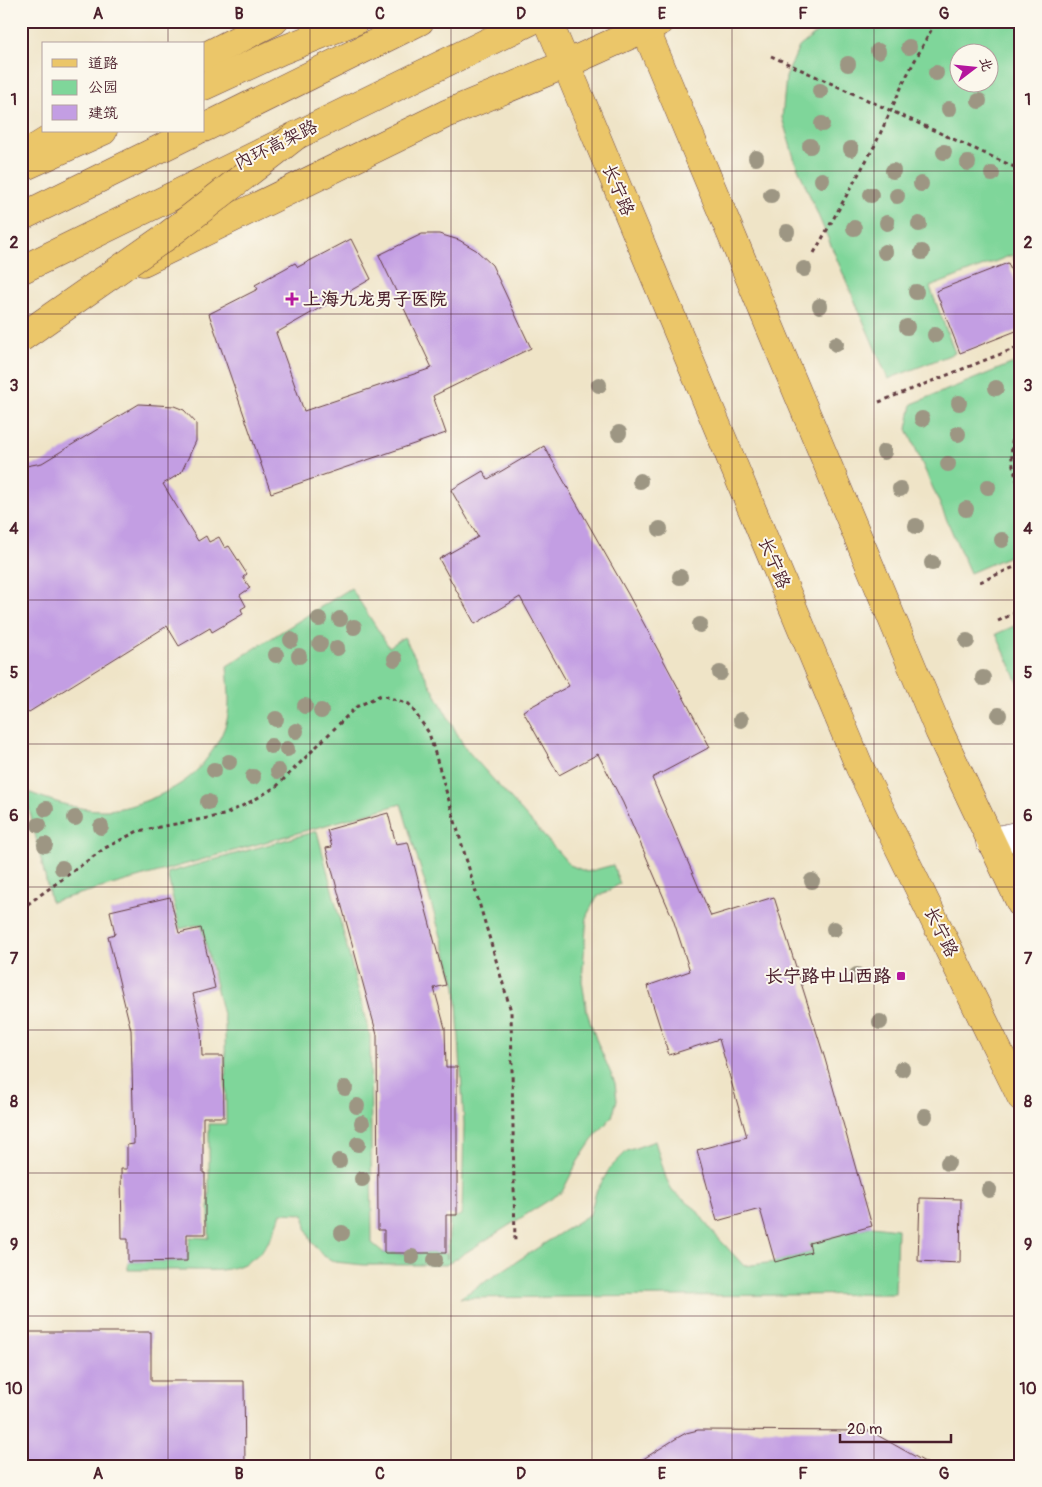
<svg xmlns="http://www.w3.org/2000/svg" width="1042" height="1487" viewBox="0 0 1042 1487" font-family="Pangolin,'LXGW WenKai TC',sans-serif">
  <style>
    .green { fill: #7fd69a; stroke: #647a62; fill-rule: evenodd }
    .building { fill: #c39ee3 }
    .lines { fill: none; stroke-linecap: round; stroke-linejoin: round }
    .street-casing { stroke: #633d42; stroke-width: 29 }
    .primary-casing { stroke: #633d42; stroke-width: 29 }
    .highway-casing { stroke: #633d42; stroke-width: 29 }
    .path { stroke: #633d42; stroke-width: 3; stroke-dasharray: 4 4; stroke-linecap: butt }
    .street { stroke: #fff; stroke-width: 28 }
    .primary { stroke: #ebc669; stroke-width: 28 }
    .highway { stroke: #ebc669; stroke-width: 28 }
    .highway-bridge-casing { stroke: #633d42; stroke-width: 29; stroke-linecap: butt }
    .highway-bridge { stroke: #ebc669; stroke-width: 28 }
    .tree { fill: #9d9683 }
    .grid { fill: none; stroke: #4a1f2b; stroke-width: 1; stroke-opacity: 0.55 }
    .poi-dot { fill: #b5179e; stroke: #fbf7ec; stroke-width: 2 }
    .labels { text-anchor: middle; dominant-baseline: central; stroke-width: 4; stroke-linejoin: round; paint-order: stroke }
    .street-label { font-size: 18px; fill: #4a1f2b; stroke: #fbf7ec }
    .poi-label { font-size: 18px; font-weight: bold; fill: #4a1f2b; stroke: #fbf7ec; text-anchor: start }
    .neatline { fill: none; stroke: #4a1f2b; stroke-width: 2 }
    .grid-label { font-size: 16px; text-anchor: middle; font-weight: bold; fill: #4a1f2b }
  </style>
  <rect width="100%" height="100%" fill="#fbf7ec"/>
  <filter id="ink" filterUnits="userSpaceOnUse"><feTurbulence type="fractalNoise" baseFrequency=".02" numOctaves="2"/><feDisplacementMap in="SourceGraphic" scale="10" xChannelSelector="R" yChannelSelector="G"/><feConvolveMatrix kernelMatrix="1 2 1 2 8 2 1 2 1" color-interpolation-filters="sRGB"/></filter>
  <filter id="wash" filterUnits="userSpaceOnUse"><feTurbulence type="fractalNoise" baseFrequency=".0096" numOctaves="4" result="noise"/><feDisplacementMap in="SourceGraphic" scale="20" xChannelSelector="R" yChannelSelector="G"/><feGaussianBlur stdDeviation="1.12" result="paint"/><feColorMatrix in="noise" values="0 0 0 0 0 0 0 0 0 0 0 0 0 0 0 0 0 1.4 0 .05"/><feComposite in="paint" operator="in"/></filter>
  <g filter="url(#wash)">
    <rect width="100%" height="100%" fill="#efe4c7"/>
    <g class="green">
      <path d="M831,21H1021V276L1012,255L930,287L955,353L888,379L795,161L782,118L786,77L799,47ZM960,52H990V82H960Z"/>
      <polygon points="1021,360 1021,551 970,573 907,429 912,404"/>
      <path d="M351,588L389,647L404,637L465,748L570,865L587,872L613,865L620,884L597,897L587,915L582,981L587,1012L596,1039L615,1083L617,1100L612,1117L595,1136L578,1161L562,1192L446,1265H364L335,1262L322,1255L312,1242L306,1228L304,1214L281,1213C272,1244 255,1267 221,1270C211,1271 200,1270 190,1270C169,1270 149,1270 128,1270V1262L187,1261L190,1237L209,1238V1124H226L225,1023L201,924L180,929L167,873L317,831L370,1036L372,1243L384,1253H446L447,1259L450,1219L462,1215L464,1124L456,986L401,804L51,902L25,791C50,800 75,810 102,810C127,811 175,792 193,774C207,761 222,739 227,720C231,704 228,682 227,666Z"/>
      <polygon points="1021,623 1021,689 996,634"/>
      <polygon points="655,1141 666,1178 673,1192 696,1209 710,1229 744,1266 775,1262 811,1252 809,1243 872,1226 897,1229 895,1294 460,1298 590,1214 596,1192 610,1168 627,1151"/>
    </g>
    <g id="blocks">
      <g class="building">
        <polygon points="422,234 439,234 459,240 476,250 492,265 531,348 433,396 446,433 271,493 209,314 258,289 255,285 295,263 298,267 351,239 371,279 276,333 304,411 432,368 379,255"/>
        <polygon points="1008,263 1021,295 1021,329 960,353 936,291"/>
        <polygon points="139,404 174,406 184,410 196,423 196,441 181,473 163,484 198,541 206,536 209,542 219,537 225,548 229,546 247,574 243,577 250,588 240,595 246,606 241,609 243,614 212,632 210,628 179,646 167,626 21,717 21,467 42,463"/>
        <polygon points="544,446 628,594 710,747 652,778 711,916 774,897 825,1059 872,1226 809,1243 811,1252 775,1262 760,1209 717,1221 697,1150 747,1137 719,1039 669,1055 647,986 690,971 673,919 623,803 598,754 559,775 523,711 569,686 520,597 475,624 439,559 478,537 451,490 483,471 488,479"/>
        <polygon points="388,813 396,844 408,842 446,985 434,988 445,1028 446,1067 457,1067 457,1215 446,1215 446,1253 384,1253 384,1230 378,1230 377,1035 326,848 332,847 327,830"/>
        <polygon points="170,897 179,933 201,928 215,988 193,994 201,1029 202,1056 223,1056 224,1117 203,1117 203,1173 205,1173 205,1234 187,1234 187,1261 128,1262 128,1239 122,1239 121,1169 127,1169 127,1145 134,1144 131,1030 108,936 115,934 110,911"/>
        <polygon points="920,1198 961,1199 960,1263 918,1261"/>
        <polygon points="21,1332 151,1332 151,1381 244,1381 245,1466 21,1466"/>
        <polygon points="698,1430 870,1431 932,1466 632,1466 677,1438 686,1433"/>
      </g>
    </g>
  </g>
  <g filter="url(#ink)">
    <use href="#blocks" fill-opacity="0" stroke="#633d42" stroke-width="1"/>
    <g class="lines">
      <defs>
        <polyline id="street" points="990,842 1021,835"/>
        <g id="primary">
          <polyline points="548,21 860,768 1021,1097"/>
          <polyline points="642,21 939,731 1021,904"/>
          <polyline points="204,57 274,21"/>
          <polyline points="21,157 63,131"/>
          <polyline points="143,262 446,114 566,64 661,21"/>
        </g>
        <g id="highway">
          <polyline points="204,86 280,51 355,21"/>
          <polyline points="204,128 420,21"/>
          <polyline points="21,168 103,131"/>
          <polyline points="21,217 196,131"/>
          <polyline points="21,270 531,21"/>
        </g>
      </defs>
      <use href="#street" class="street-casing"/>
      <use href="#primary" class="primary-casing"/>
      <use href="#highway" class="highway-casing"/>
      <g class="path">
        <polyline points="771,56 1021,170"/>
        <polyline points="814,253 875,145 906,77 936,21"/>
        <polyline points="879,402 1021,346"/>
        <path d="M1021,417C1007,442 1010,465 1021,490"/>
        <polyline points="980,582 1021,564"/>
        <polyline points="998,621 1021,610"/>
        <polyline points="21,909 105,848 138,831 224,815 254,800 277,786 356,707 381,695 409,704 429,733 511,1011 515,1243"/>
      </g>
      <use href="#street" class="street"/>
      <use href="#primary" class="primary"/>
      <use href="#highway" class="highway"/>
      <defs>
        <polyline id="highway-bridge" points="21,338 167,236 297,135"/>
      </defs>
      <use href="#highway-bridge" class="highway-bridge-casing"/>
      <use href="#highway-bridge" class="highway-bridge"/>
    </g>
    <g class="tree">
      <circle cx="909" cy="47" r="8"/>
      <circle cx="878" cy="51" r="8"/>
      <circle cx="848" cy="64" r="8"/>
      <circle cx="936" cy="73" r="8"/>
      <circle cx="820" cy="91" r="8"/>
      <circle cx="979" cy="101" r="8"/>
      <circle cx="949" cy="109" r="8"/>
      <circle cx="822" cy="124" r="8"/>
      <circle cx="810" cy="146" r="8"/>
      <circle cx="851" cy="149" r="8"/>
      <circle cx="944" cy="152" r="8"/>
      <circle cx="756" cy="158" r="8"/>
      <circle cx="968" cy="163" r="8"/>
      <circle cx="893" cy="171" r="8"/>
      <circle cx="992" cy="174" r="8"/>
      <circle cx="822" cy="180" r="8"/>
      <circle cx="921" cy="184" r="8"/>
      <circle cx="771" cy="195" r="8"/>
      <circle cx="871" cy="195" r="8"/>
      <circle cx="897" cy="196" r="8"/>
      <circle cx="887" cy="223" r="8"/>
      <circle cx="919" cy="224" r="8"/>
      <circle cx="854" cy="228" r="8"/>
      <circle cx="787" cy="232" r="8"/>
      <circle cx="885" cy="252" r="8"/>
      <circle cx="922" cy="252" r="8"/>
      <circle cx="804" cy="269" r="8"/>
      <circle cx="916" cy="292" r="8"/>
      <circle cx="820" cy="306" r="8"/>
      <circle cx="907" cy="327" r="8"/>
      <circle cx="935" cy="335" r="8"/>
      <circle cx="836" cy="344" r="8"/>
      <circle cx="599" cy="385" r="8"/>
      <circle cx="996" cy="388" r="8"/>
      <circle cx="959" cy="403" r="8"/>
      <circle cx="922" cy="419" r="8"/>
      <circle cx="619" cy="433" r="8"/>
      <circle cx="958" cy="434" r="8"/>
      <circle cx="884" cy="452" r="8"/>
      <circle cx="948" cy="464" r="8"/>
      <circle cx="640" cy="481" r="8"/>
      <circle cx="988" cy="487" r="8"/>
      <circle cx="900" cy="489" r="8"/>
      <circle cx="966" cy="509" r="8"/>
      <circle cx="916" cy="526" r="8"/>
      <circle cx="660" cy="529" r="8"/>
      <circle cx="1002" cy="540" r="8"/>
      <circle cx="932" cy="563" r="8"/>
      <circle cx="680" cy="577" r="8"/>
      <circle cx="319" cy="619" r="8"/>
      <circle cx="340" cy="619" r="8"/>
      <circle cx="700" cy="625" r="8"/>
      <circle cx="354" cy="627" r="8"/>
      <circle cx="291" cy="640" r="8"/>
      <circle cx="967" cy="641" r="8"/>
      <circle cx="320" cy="644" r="8"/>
      <circle cx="337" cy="648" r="8"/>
      <circle cx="276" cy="655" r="8"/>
      <circle cx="299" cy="656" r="8"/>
      <circle cx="395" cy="659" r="8"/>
      <circle cx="720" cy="673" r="8"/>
      <circle cx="983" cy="678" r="8"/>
      <circle cx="305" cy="706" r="8"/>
      <circle cx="321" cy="711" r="8"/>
      <circle cx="999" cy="715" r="8"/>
      <circle cx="276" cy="719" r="8"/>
      <circle cx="741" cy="720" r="8"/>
      <circle cx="296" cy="731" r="8"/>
      <circle cx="271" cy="746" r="8"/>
      <circle cx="287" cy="749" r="8"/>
      <circle cx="229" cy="762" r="8"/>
      <circle cx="214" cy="770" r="8"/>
      <circle cx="278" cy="771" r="8"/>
      <circle cx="253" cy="777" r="8"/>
      <circle cx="208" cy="802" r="8"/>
      <circle cx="46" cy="809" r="8"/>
      <circle cx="75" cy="818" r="8"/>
      <circle cx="39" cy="825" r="8"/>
      <circle cx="101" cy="827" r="8"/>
      <circle cx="45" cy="845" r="8"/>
      <circle cx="62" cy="868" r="8"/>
      <circle cx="812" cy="881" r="8"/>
      <circle cx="834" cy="929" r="8"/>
      <circle cx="857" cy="975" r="8"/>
      <circle cx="880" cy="1022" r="8"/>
      <circle cx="902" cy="1069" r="8"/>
      <circle cx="345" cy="1088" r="8"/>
      <circle cx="357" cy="1106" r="8"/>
      <circle cx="925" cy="1116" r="8"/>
      <circle cx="362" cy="1123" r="8"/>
      <circle cx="358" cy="1144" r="8"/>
      <circle cx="339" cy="1161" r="8"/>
      <circle cx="948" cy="1163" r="8"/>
      <circle cx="362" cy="1179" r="8"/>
      <circle cx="989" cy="1190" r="8"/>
      <circle cx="342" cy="1233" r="8"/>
      <circle cx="412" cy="1257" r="8"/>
      <circle cx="435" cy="1260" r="8"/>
    </g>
  </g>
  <path class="grid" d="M168,21V44M310,21V1466M451,21V1466M592,21V1466M732,21V1466M874,21V1466M168,131V1466M21,171H1021M21,314H1021M21,457H1021M21,600H1021M21,744H1021M21,887H1021M21,1030H1021M21,1173H1021M21,1316H1021"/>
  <g class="poi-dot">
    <path d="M289.5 291.5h5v5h5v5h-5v5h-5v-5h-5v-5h5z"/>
    <rect x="896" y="971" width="10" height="10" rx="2.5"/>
  </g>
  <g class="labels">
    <g class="street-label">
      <text transform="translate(276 145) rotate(-26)">内环高架路</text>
      <text transform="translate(618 190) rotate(67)">长宁路</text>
      <text transform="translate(774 563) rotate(67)">长宁路</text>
      <text transform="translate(941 932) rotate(64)">长宁路</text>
    </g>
    <g class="poi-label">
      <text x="303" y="299">上海九龙男子医院</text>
      <text x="891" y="976" text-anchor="end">长宁路中山西路</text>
    </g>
  </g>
  <rect width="1042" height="1487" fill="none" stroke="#fbf7ec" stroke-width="55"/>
  <rect x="42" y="42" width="162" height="90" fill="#fbf7ec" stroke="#b4a19f"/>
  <rect x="52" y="59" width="25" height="8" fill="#ebc669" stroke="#b4a19f"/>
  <text x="88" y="68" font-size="15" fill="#4a1f2b">道路</text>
  <rect x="52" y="80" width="25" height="15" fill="#7fd69a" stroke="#b4a19f"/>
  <text x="88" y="92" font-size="15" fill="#4a1f2b">公园</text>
  <rect x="52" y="105" width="25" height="15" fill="#c39ee3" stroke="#b4a19f"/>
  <text x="88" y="118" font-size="15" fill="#4a1f2b">建筑</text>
  <g transform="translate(974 68) rotate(74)"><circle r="24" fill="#fbf7ec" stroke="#b4a19f"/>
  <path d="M0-4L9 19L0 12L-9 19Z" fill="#b5179e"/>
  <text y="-8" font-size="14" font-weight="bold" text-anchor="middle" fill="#4a1f2b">北</text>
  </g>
  <path d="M840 1434v8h111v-8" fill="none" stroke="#4a1f2b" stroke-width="2.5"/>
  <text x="847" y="1434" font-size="15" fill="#4a1f2b" stroke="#fbf7ec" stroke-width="4" paint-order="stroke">20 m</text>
  <rect x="28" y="28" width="986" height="1432" class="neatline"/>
  <g class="grid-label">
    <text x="98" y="19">A</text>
    <text x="239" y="19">B</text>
    <text x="380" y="19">C</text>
    <text x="521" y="19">D</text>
    <text x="662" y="19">E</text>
    <text x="803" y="19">F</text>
    <text x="944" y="19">G</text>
    <text x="14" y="105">1</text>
    <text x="1028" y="105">1</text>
    <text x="14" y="248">2</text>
    <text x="1028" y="248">2</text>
    <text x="14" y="391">3</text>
    <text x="1028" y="391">3</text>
    <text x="14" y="534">4</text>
    <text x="1028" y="534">4</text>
    <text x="14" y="678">5</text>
    <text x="1028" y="678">5</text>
    <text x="14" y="821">6</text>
    <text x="1028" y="821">6</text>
    <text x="14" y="964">7</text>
    <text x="1028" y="964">7</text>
    <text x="14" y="1107">8</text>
    <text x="1028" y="1107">8</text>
    <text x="14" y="1250">9</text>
    <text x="1028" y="1250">9</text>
    <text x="14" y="1394">10</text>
    <text x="1028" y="1394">10</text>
    <text x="98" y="1479">A</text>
    <text x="239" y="1479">B</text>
    <text x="380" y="1479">C</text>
    <text x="521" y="1479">D</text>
    <text x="662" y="1479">E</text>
    <text x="803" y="1479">F</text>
    <text x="944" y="1479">G</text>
  </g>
</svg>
